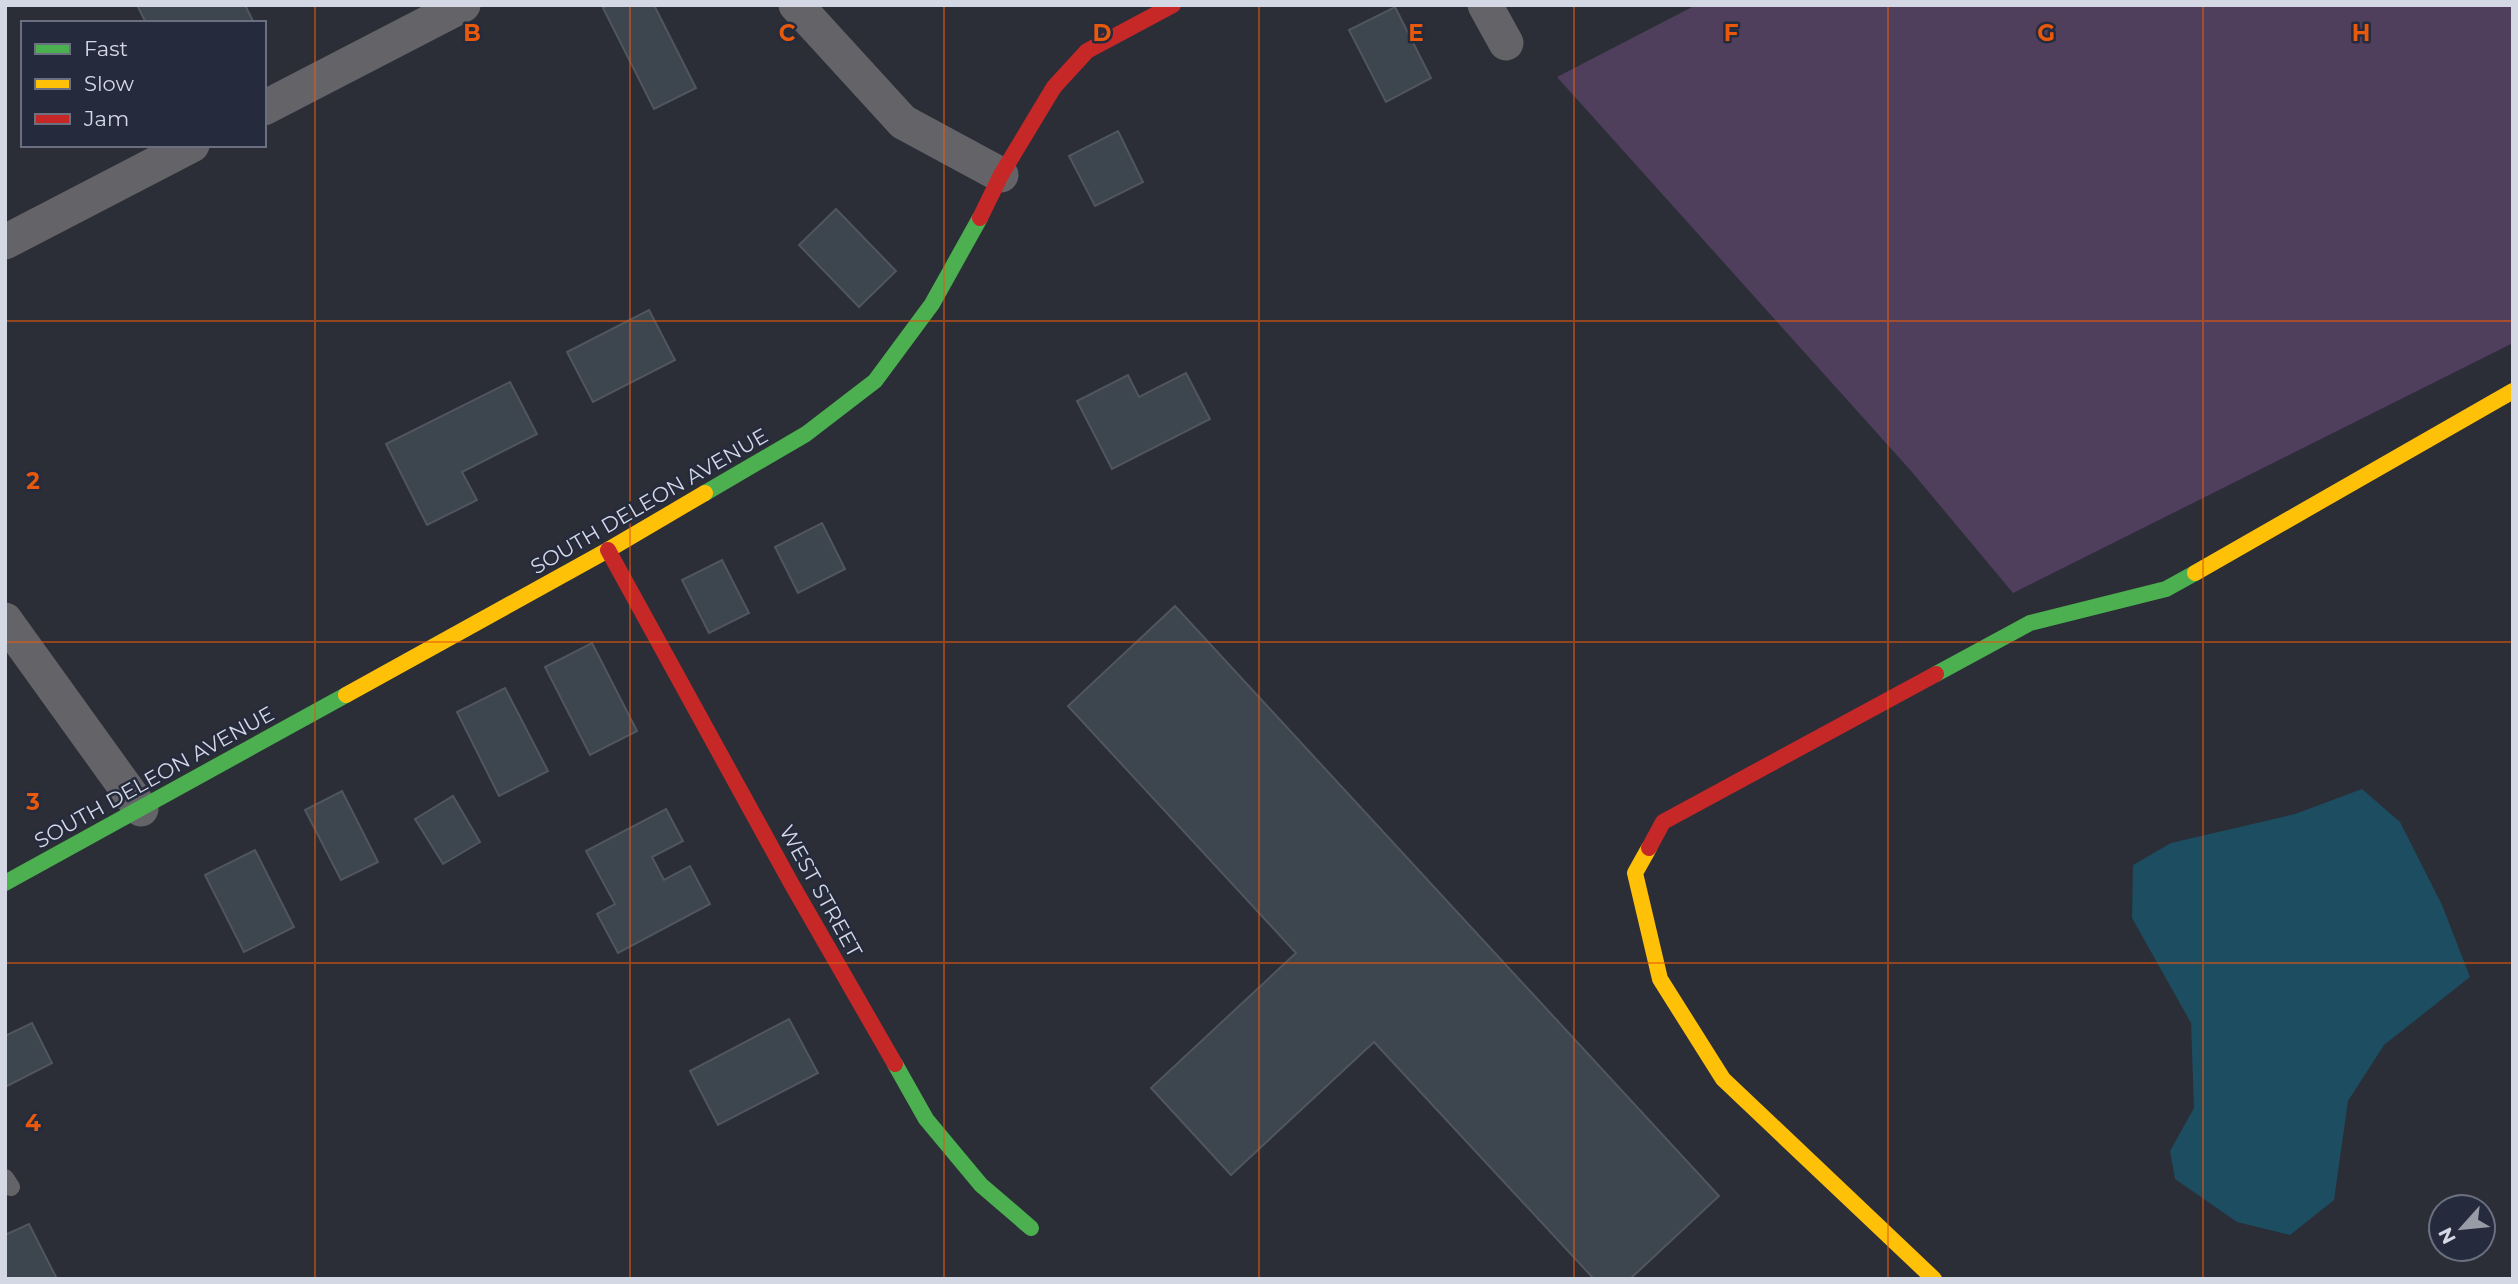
<svg xmlns="http://www.w3.org/2000/svg" width="2518" height="1284" viewBox="0 0 2518 1284" font-family="Montserrat,sans-serif">
  <style>
    .green { fill: #4f3f5c }
    .water { fill: #1c4d60 }
    .building { fill: #3d454f; stroke: #51565e; stroke-width: 2 }
    .lines { fill: none; stroke-linecap: round; stroke-linejoin: round }
    .lane { stroke: #646468; stroke-width: 18 }
    .street { stroke: #646468; stroke-width: 35 }
    .fast { stroke: #4caf50; stroke-width: 16 }
    .slow { stroke: #ffc107; stroke-width: 16 }
    .jam { stroke: #c62828; stroke-width: 16 }
    .grid { fill: none; stroke: #e8590c; stroke-width: 2; stroke-opacity: 0.55 }
    .labels { text-anchor: middle; dominant-baseline: central; stroke-width: 5; stroke-linejoin: round; paint-order: stroke }
    .street-label { font-size: 21px; fill: #d3d8e4; stroke: #252b3d }
    .grid-label { font-size: 23px; text-anchor: middle; font-weight: bold; fill: #e8590c; stroke: #252b3d; stroke-width: 5; stroke-linejoin: round; paint-order: stroke }
  </style>
  <rect width="100%" height="100%" fill="#2b2e37"/>
  <polygon class="green" points="1696,5 2513,5 2513,343 2013,593 1912,472 1557,77"/>
  <polygon class="water" points="2362,789 2400,822 2442,905 2470,977 2384,1045 2348,1101 2334,1200 2290,1235 2237,1222 2175,1179 2170,1151 2194,1108 2191,1023 2132,918 2133,865 2171,843 2295,814"/>
  <g class="building">
    <polygon points="137,5 245,5 254,23 146,23"/>
    <polygon points="608,5 654,5 696,88 654,109 603,8"/>
    <polygon points="1395,7 1431,78 1386,102 1349,30"/>
    <polygon points="1118,131 1143,182 1095,206 1069,156"/>
    <polygon points="836,209 896,271 859,307 799,245"/>
    <polygon points="649,310 675,360 593,402 567,352"/>
    <polygon points="1186,373 1210,419 1112,469 1077,401 1128,375 1139,397"/>
    <polygon points="510,382 537,434 462,472 477,500 427,525 386,444"/>
    <polygon points="822,523 845,569 798,593 775,547"/>
    <polygon points="722,560 749,613 709,633 682,580"/>
    <polygon points="1175,606 1719,1196 1630,1279 1594,1279 1374,1042 1231,1175 1151,1088 1296,953 1068,706"/>
    <polygon points="592,643 637,731 590,755 545,667"/>
    <polygon points="505,688 548,771 499,796 457,712"/>
    <polygon points="342,791 378,862 341,880 305,810"/>
    <polygon points="453,796 480,842 443,864 415,819"/>
    <polygon points="666,809 683,841 652,857 664,880 690,866 710,904 618,953 597,914 615,904 586,851"/>
    <polygon points="255,850 294,927 244,952 205,875"/>
    <polygon points="789,1019 818,1073 718,1125 690,1071"/>
    <polygon points="32,1023 52,1063 5,1087 5,1036"/>
    <polygon points="29,1224 57,1279 5,1279 5,1235"/>
  </g>
  <g class="lines">
    <polyline class="lane" points="5,1178 11,1187"/>
    <g class="street">
      <polyline points="796,5 903,122 1001,175"/>
      <polyline points="1485,5 1506,43"/>
      <polyline points="264,108 463,5"/>
      <polyline points="5,242 192,145"/>
      <polyline points="5,620 141,809"/>
    </g>
    <g class="fast">
      <polyline points="705,493 806,434 875,381 932,304 980,218"/>
      <polyline points="1936,674 2030,623 2166,589 2195,573"/>
      <polyline points="5,883 346,695"/>
      <polyline points="895,1064 926,1119 981,1185 1031,1228"/>
    </g>
    <g class="slow">
      <polyline points="2195,573 2513,391"/>
      <polyline points="346,695 608,550 705,493"/>
      <polyline points="1649,848 1635,873 1660,979 1723,1079 1934,1279"/>
    </g>
    <g class="jam">
      <polyline points="980,218 1001,175 1054,87 1087,51 1173,5"/>
      <polyline points="608,550 791,883 895,1064"/>
      <polyline points="1649,848 1663,822 1936,674"/>
    </g>
  </g>
  <path class="grid" d="M315,5V1279M630,5V1279M944,5V1279M1259,5V1279M1574,5V1279M1888,5V1279M2203,5V1279M5,321H2513M5,642H2513M5,963H2513"/>
  <g class="labels">
    <g class="street-label">
      <text transform="translate(649 501) rotate(-30)">SOUTH DELEON AVENUE</text>
      <text transform="translate(154 777) rotate(-29)">SOUTH DELEON AVENUE</text>
      <text transform="translate(821 891) rotate(61)">WEST STREET</text>
    </g>
  </g>
  <g class="grid-label">
    <text x="472" y="41">B</text>
    <text x="787" y="41">C</text>
    <text x="1102" y="41">D</text>
    <text x="1416" y="41">E</text>
    <text x="1731" y="41">F</text>
    <text x="2046" y="41">G</text>
    <text x="2361" y="41">H</text>
    <text x="33" y="489">2</text>
    <text x="33" y="810">3</text>
    <text x="33" y="1131">4</text>
  </g>
  <rect width="2518" height="1284" fill="none" stroke="#d3d8e4" stroke-width="14"/>
  <rect x="21" y="21" width="245" height="126" fill="#252b3d" stroke="#6b7080" stroke-width="2"/>
  <rect x="35" y="44" width="35" height="10" fill="#4caf50" stroke="#6b7080" stroke-width="2"/>
  <text x="84" y="56" font-size="21" fill="#d3d8e4">Fast</text>
  <rect x="35" y="79" width="35" height="10" fill="#ffc107" stroke="#6b7080" stroke-width="2"/>
  <text x="84" y="91" font-size="21" fill="#d3d8e4">Slow</text>
  <rect x="35" y="114" width="35" height="10" fill="#c62828" stroke="#6b7080" stroke-width="2"/>
  <text x="84" y="126" font-size="21" fill="#d3d8e4">Jam</text>
  <g transform="translate(2462 1228) rotate(243)"><circle r="33" fill="#252b3d" stroke="#6b7080" stroke-width="2"/>
  <path d="M0-5L12 26L0 18L-12 26Z" fill="#989ca7"/>
  <text y="-10" font-size="19" font-weight="bold" text-anchor="middle" fill="#d3d8e4">N</text>
  </g>
</svg>
